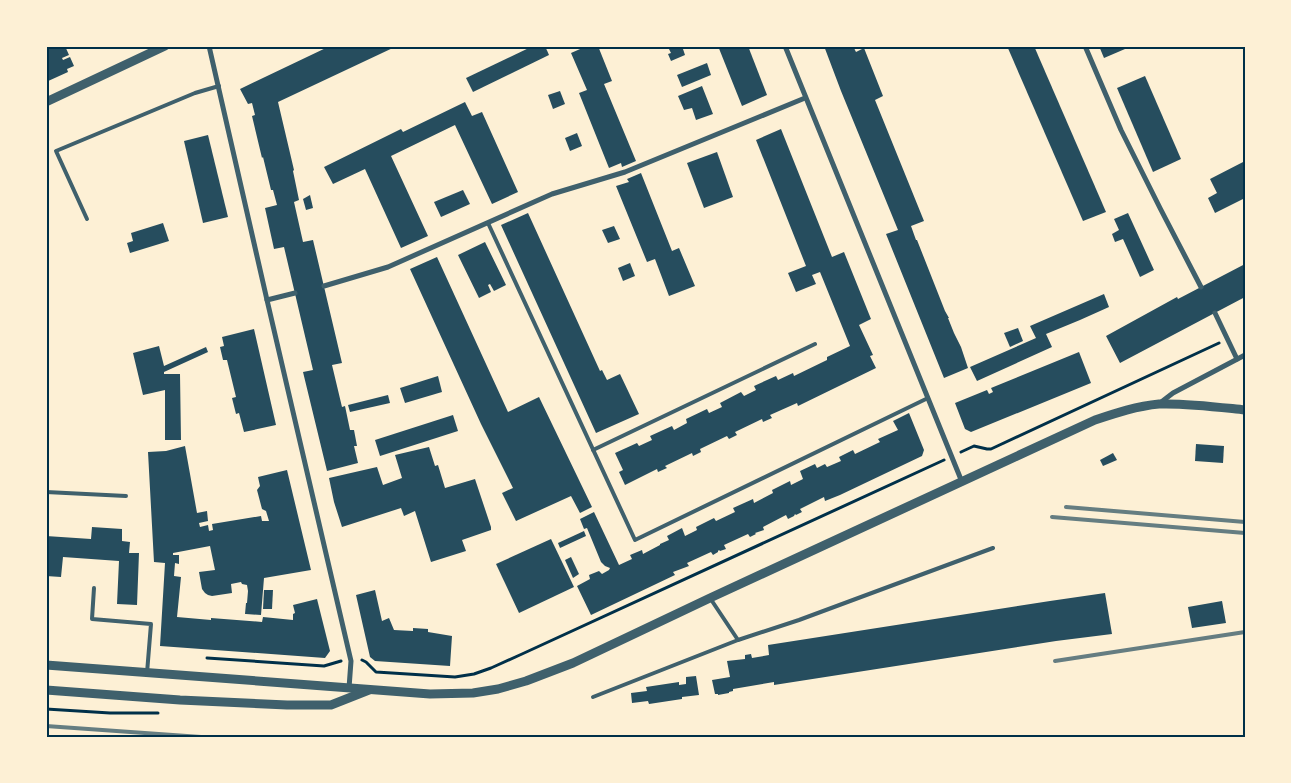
<svg xmlns="http://www.w3.org/2000/svg" width="1291" height="783" viewBox="0 0 1291 783" font-family="Karla,sans-serif">
  <style>
    .building { fill: #264d5e }
    .lines { fill: none; stroke-linecap: round; stroke-linejoin: round }
    .path { stroke: #003049; stroke-width: 3 }
    .service { stroke: #3f606c; stroke-width: 4 }
    .minor { stroke: #3f606c; stroke-width: 5 }
    .tertiary { stroke: #3f606c; stroke-width: 9 }
    .rail { stroke: #657d81; stroke-width: 4 }
    .neatline { fill: none; stroke: #003049; stroke-width: 2 }
  </style>
  <rect width="100%" height="100%" fill="#fdf0d5"/>
  <g class="building">
    <polygon points="55,46 57,48 65,46 69,55 62,58 63,60 70,57 74,66 67,69 68,72 46,82 46,50"/>
    <polygon points="330,46 397,46 278,102 294,170 293,171 299,200 294,202 303,242 313,240 342,363 332,365 342,407 345,406 350,430 354,430 357,446 354,446 358,463 327,471 303,372 313,370 284,247 274,249 265,208 277,205 273,190 271,190 263,157 262,158 252,116 255,115 252,103 248,104 240,89"/>
    <polygon points="533,46 545,46 549,55 473,92 466,78"/>
    <polygon points="587,46 598,46 612,81 604,84 636,161 622,167 621,163 609,168 579,93 587,90 571,53"/>
    <polygon points="682,46 685,55 671,61 668,54 671,53 668,47"/>
    <polygon points="718,46 748,46 767,95 742,106"/>
    <polygon points="824,46 853,46 856,52 864,48 883,96 875,100 924,221 911,226 916,240 917,240 945,311 949,318 948,318 954,333 961,347 968,368 944,378 886,234 898,230 841,91"/>
    <polygon points="1007,46 1034,46 1106,212 1083,221"/>
    <polygon points="1099,46 1124,46 1125,49 1104,58"/>
    <polygon points="707,63 711,75 682,87 677,75"/>
    <polygon points="1145,76 1181,159 1153,172 1117,88"/>
    <polygon points="702,86 713,114 696,120 692,108 684,110 678,96"/>
    <polygon points="560,91 565,104 553,109 548,95"/>
    <polygon points="465,102 472,116 482,112 518,192 492,204 455,125 391,156 428,236 401,248 365,169 333,184 324,167 401,129 403,132"/>
    <polygon points="781,129 832,257 844,252 871,319 859,325 873,355 870,356 876,368 798,406 797,403 770,415 772,418 763,422 762,419 735,432 737,435 729,439 727,436 700,449 701,452 693,456 692,453 665,466 667,468 658,472 657,469 625,485 619,472 623,470 615,453 637,443 639,446 652,440 650,436 672,426 674,430 687,423 686,419 707,409 709,413 722,407 720,403 741,392 744,396 756,390 754,386 776,376 778,380 793,373 794,376 827,360 827,357 850,346 820,272 812,275 816,284 796,292 788,273 806,266 756,140"/>
    <polygon points="577,133 582,146 570,151 565,138"/>
    <polygon points="208,135 228,217 203,223 184,141"/>
    <polygon points="717,152 733,197 704,208 687,163"/>
    <polygon points="1245,161 1245,198 1215,213 1208,198 1217,193 1210,179"/>
    <polygon points="641,173 672,251 679,248 695,286 669,296 655,259 647,262 616,186 629,182 627,179"/>
    <polygon points="463,190 470,204 441,217 434,202"/>
    <polygon points="310,195 313,208 306,210 303,199"/>
    <polygon points="528,213 600,371 602,370 607,380 620,374 639,414 596,433 501,225"/>
    <polygon points="1128,213 1154,270 1140,277 1123,239 1115,242 1112,234 1119,230 1114,219"/>
    <polygon points="163,223 169,241 130,253 127,243 133,241 131,233"/>
    <polygon points="614,226 620,239 608,243 602,230"/>
    <polygon points="485,242 506,285 494,291 490,284 488,285 491,292 479,298 458,255"/>
    <polygon points="437,257 508,412 539,397 592,507 580,513 571,496 516,521 502,493 513,488 481,424 410,269"/>
    <polygon points="630,263 635,276 623,281 618,268"/>
    <polygon points="1245,264 1245,297 1120,363 1106,336 1177,297 1178,299"/>
    <polygon points="1104,294 1109,307 1080,320 1046,334 1052,347 977,381 970,367 1036,338 1030,326"/>
    <polygon points="1018,328 1023,341 1010,347 1004,333"/>
    <polygon points="254,329 276,425 244,432 239,413 236,414 232,398 236,397 227,360 223,360 220,347 224,346 222,337"/>
    <polygon points="159,346 164,366 206,347 208,352 164,372 164,374 180,374 181,440 165,440 165,390 143,395 133,353"/>
    <polygon points="1079,352 1091,383 971,432 965,429 955,403 987,390 989,394 993,392 991,388"/>
    <polygon points="438,376 442,392 405,403 400,388"/>
    <polygon points="388,395 390,403 350,412 348,405"/>
    <polygon points="909,413 924,450 922,456 840,495 825,501 824,497 800,509 802,512 796,515 795,514 794,516 788,519 786,515 763,527 764,530 755,533 756,534 750,537 748,534 724,545 726,549 720,551 719,550 718,551 718,552 713,555 711,552 687,563 689,566 673,572 675,575 591,615 577,586 590,579 589,575 599,571 602,574 609,570 610,568 605,566 601,562 587,528 584,529 580,519 594,512 619,565 632,559 630,555 642,550 643,554 660,545 660,544 669,540 667,536 682,528 685,536 697,530 696,527 714,518 716,521 735,512 733,508 753,499 754,503 773,493 772,490 790,481 791,485 803,479 800,471 815,464 817,468 825,464 827,467 841,461 839,457 853,450 855,454 880,442 878,439 898,430 893,421"/>
    <polygon points="453,415 458,431 380,456 375,440"/>
    <polygon points="1196,444 1224,446 1223,463 1195,461"/>
    <polygon points="185,446 197,513 207,511 208,521 199,523 200,527 208,525 209,531 213,530 212,524 261,516 262,521 269,521 266,511 262,509 257,490 260,486 258,477 287,470 311,570 264,578 261,615 246,614 245,614 246,603 247,603 248,591 247,585 242,584 241,582 231,584 232,593 212,596 208,595 205,593 202,589 199,572 215,570 210,546 173,553 173,555 179,555 179,564 175,563 174,576 181,577 177,617 211,620 211,618 262,622 263,617 293,620 293,614 295,613 293,605 317,599 330,651 325,658 160,646 165,563 154,562 148,452 166,451"/>
    <polygon points="429,447 435,466 438,465 445,488 475,479 491,527 491,530 462,540 466,551 431,562 415,511 404,516 401,508 342,527 334,502 329,478 377,467 383,485 402,478 395,455"/>
    <polygon points="1113,453 1117,460 1103,466 1100,460"/>
    <polygon points="92,527 122,529 122,541 130,542 129,553 139,553 137,605 117,604 119,561 63,557 61,577 46,576 46,536 91,539"/>
    <polygon points="584,531 586,536 560,548 558,543"/>
    <polygon points="551,539 574,587 519,613 496,564"/>
    <polygon points="571,557 579,574 573,578 565,560"/>
    <polygon points="264,590 273,590 272,609 263,609"/>
    <polygon points="375,590 382,621 389,618 394,630 413,631 413,628 428,629 428,632 452,636 450,666 375,661 370,657 356,595"/>
    <polygon points="1105,593 1112,634 1056,641 774,685 774,682 733,689 733,691 729,692 729,693 718,695 718,694 715,694 712,680 730,677 727,661 745,659 745,655 751,654 752,658 769,655 768,645 1050,601"/>
    <polygon points="1222,601 1226,623 1192,628 1188,607"/>
    <polygon points="696,676 699,695 682,697 682,699 649,704 648,701 632,703 631,693 647,691 646,687 679,682 679,685 686,684 686,677"/>
  </g>
  <g class="lines">
    <g class="path">
      <polyline points="961,452 974,446 987,449 991,449 1219,343"/>
      <polyline points="207,658 324,666 341,661"/>
      <polyline points="362,660 366,662 376,672 455,677 474,674 491,668 522,654 944,460"/>
      <polyline points="46,709 110,713 158,713"/>
    </g>
    <g class="service">
      <polyline points="87,219 56,151 195,93 219,86"/>
      <polyline points="488,223 635,540 928,398"/>
      <polyline points="593,450 815,344"/>
      <polyline points="46,492 126,496"/>
      <polyline points="94,588 92,619 151,624 147,673"/>
      <polyline points="738,640 799,620 993,548"/>
      <polyline points="593,697 738,640 710,598"/>
    </g>
    <g class="minor">
      <polyline points="209,46 267,300 351,661 349,688"/>
      <polyline points="785,46 962,482"/>
      <polyline points="1085,46 1121,130 1160,208 1201,287"/>
      <polyline points="324,286 388,267 552,194 625,172 805,98"/>
      <polyline points="267,300 295,293"/>
      <polyline points="1215,313 1237,359"/>
      <polyline points="1160,403 1173,393 1245,355"/>
    </g>
    <g class="tertiary">
      <polyline points="46,102 165,46"/>
      <path d="M46,665L430,694L473,693L498,689L526,681L573,663L710,598L1095,420C1116,413 1137,406 1159,404C1188,403 1217,407 1245,410"/>
      <polyline points="46,690 180,700 287,705 331,705 369,690"/>
    </g>
    <g class="rail">
      <polyline points="1066,507 1245,522"/>
      <polyline points="1052,517 1245,533"/>
      <polyline points="1055,661 1245,632"/>
      <polyline points="46,726 201,737"/>
    </g>
  </g>
  <rect width="1291" height="783" fill="none" stroke="#fdf0d5" stroke-width="95"/>
  <rect x="48" y="48" width="1196" height="688" class="neatline"/>
</svg>
